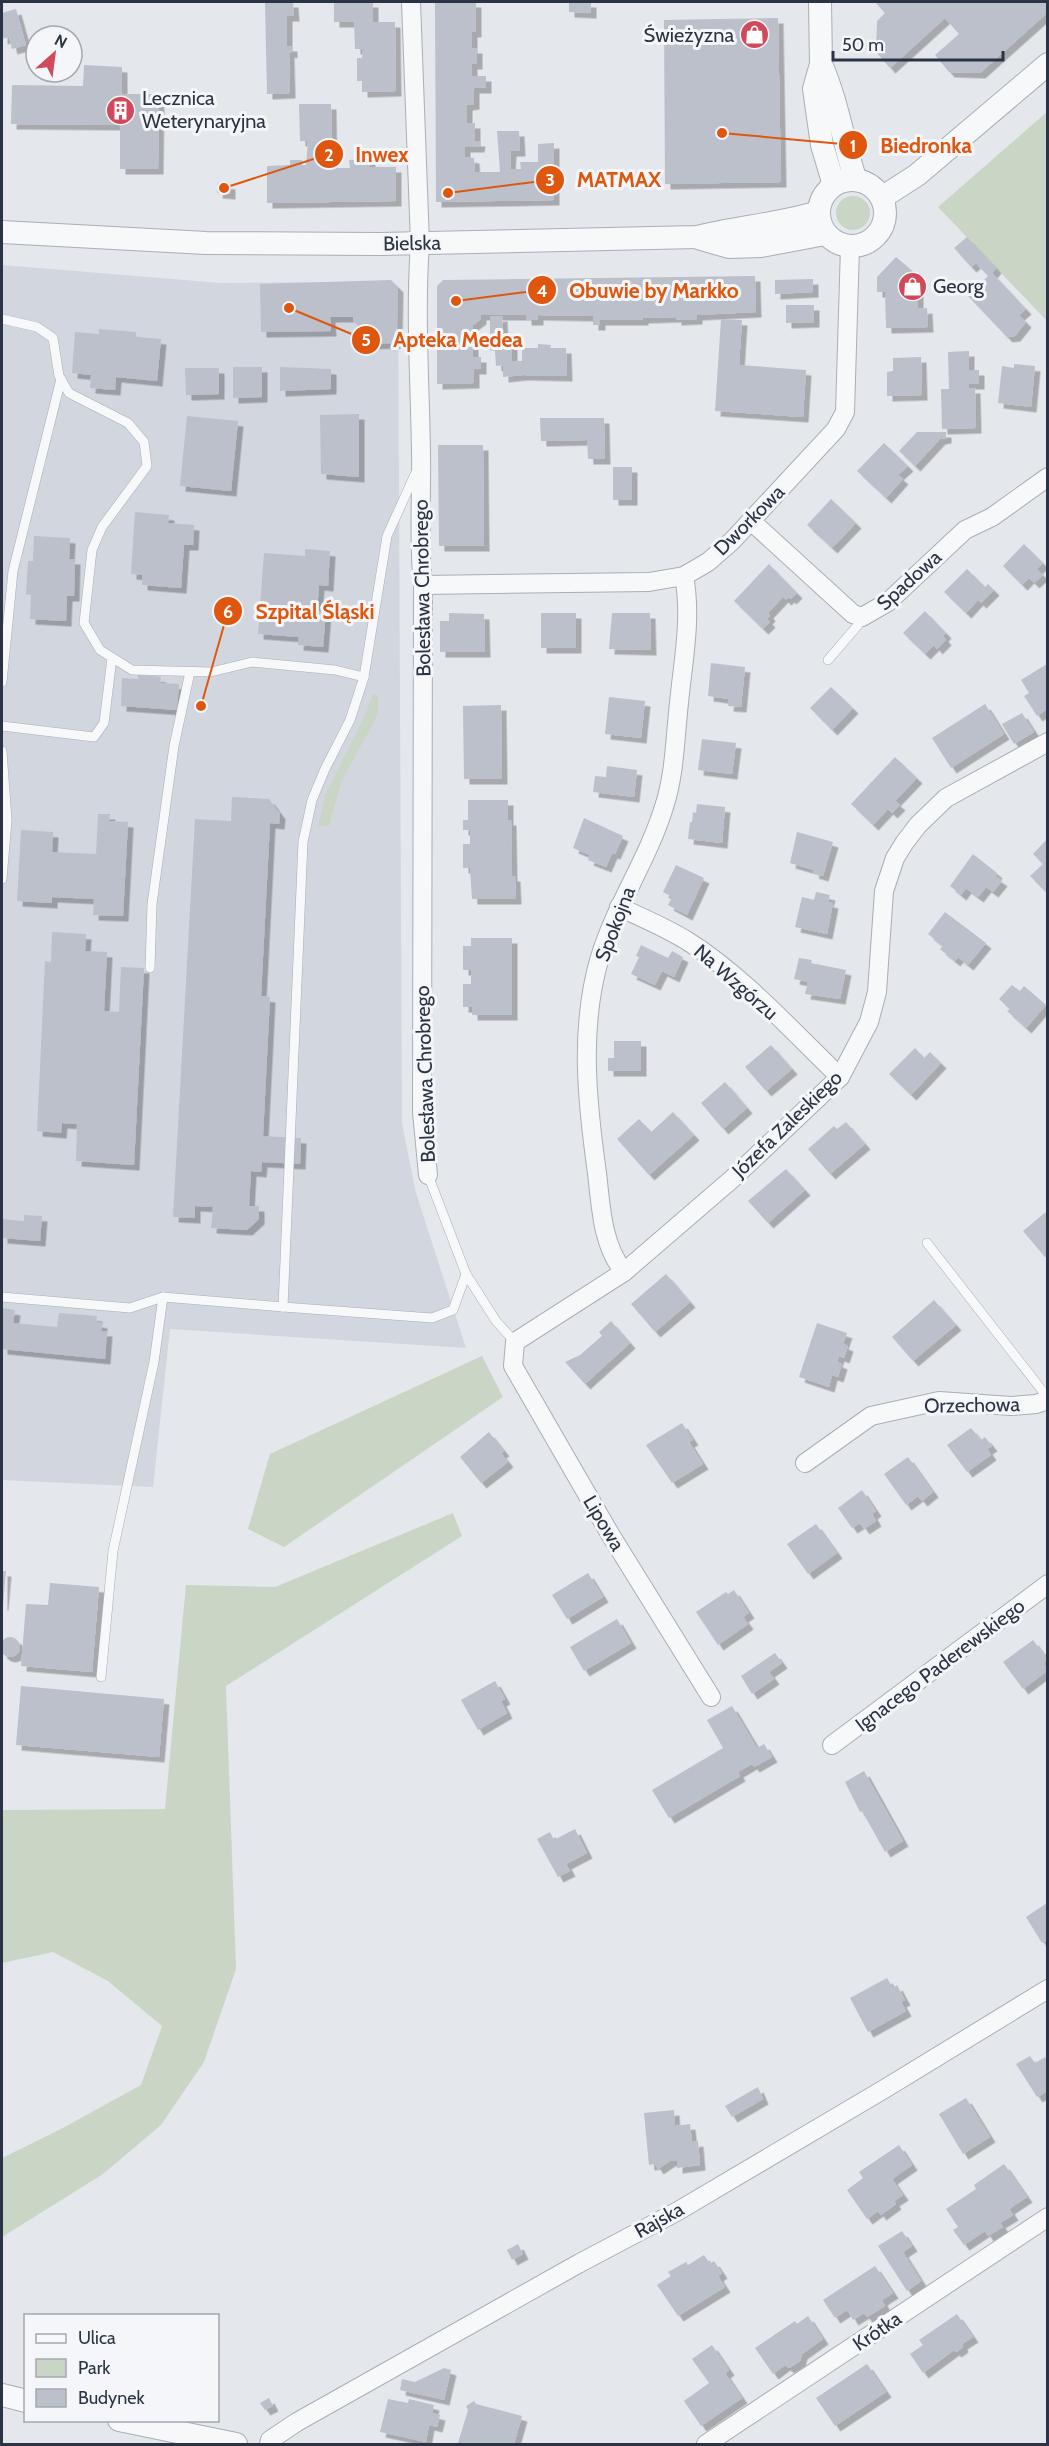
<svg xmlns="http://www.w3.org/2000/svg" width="1049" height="2446" viewBox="0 0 1049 2446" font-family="Cabin,sans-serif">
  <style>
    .built { fill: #d2d6de }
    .green { fill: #c9d6c5 }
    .building { fill: #bbc0ca; filter: url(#shadow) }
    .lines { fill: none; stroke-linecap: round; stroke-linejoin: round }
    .service-casing { stroke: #a9aeb7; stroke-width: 10 }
    .minor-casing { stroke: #a9aeb7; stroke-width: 20 }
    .tertiary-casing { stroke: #a9aeb7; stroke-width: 24 }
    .service { stroke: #f7f8fa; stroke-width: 9 }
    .minor { stroke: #f7f8fa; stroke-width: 18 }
    .tertiary { stroke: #f7f8fa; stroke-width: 22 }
    .labels { text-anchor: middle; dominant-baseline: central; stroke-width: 6; stroke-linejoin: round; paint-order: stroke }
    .poi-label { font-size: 20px; fill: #2b3445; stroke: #f4f6f9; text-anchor: start }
    .street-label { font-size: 20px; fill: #2b3445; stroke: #f4f6f9 }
    .leader { fill: none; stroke: #df570f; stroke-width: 2 }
    .callout-dot { fill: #df570f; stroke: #f4f6f9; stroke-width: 2 }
    .mark-label { font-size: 18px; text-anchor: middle; font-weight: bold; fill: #fff }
    .callout-label { font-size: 21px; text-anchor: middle; font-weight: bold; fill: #df570f; stroke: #f4f6f9; stroke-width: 6; stroke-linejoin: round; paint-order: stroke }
  </style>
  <defs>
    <filter id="shadow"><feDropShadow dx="5.5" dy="5.5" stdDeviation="0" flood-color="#0004"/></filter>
  </defs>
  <rect width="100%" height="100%" fill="#e4e7ec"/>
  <polygon class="built" points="2,265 221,283 329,282 398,287 402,1124 416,1193 466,1348 170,1329 153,1487 2,1480"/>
  <g class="green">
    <polygon points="1047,112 1047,321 938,207"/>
    <circle cx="853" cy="213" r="17"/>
    <polygon points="373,694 378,696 378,711 375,720 341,782 329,826 318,826 325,796 362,722"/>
    <polygon points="482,1356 503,1397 284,1547 248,1529 270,1454"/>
    <polygon points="453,1513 462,1536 226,1686 236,1969 204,2062 161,2125 103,2174 2,2237 2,2158 61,2129 141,2085 162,2026 108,1981 53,1952 2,1963 2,1810 165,1809 186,1585 275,1587"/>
  </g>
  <g class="building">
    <polygon points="265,2 293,2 294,16 287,16 287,46 292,46 292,53 289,52 290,93 267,94"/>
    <polygon points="334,2 373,2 373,22 395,22 396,91 362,92 362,81 357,81 357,58 362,58 363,49 355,49 354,22 334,22"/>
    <polygon points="435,2 476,2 476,32 472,32 472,48 477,48 477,64 472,64 472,76 486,76 486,88 474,88 474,104 467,105 467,123 475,123 475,141 480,141 479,147 465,147 465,157 474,158 475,172 500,172 497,131 519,131 520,151 511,151 510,169 521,169 520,162 538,162 538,144 554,143 554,200 436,202"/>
    <polygon points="569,2 591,2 591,13 569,12"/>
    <polygon points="875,2 1047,2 1047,13 980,73 949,72 935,55 959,34 945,18 890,68 876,52 877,21 885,13"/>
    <polygon points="16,9 26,45 12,49 9,37 2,39 2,13"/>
    <polygon points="778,18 781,182 665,184 664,20"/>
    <polygon points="84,65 122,67 122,94 159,94 158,169 120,169 120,125 11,124 12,85 83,86"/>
    <polygon points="299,104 331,104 332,168 350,168 349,160 370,159 370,167 396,167 396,201 267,203 267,166 290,165 290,160 302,160 302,165 306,165 308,141 300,141"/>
    <polygon points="218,183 230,184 230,194 217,193"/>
    <polygon points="967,237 996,268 992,273 1026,309 1019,315 1026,322 1015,336 1007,337 968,296 988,276 976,263 971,267 954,248"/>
    <polygon points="896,257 916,274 909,282 909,288 918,287 918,309 927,308 928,327 886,328 885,292 877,292 877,277"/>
    <polygon points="755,276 756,312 697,315 697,319 676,320 676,317 643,318 643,320 600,320 600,325 593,325 593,316 538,315 538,320 526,320 526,315 481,315 481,319 473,325 473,357 481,357 481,369 474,369 474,383 437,384 437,286 443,280"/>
    <polygon points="813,279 813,292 775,294 775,280"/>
    <polygon points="391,280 398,287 397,343 363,344 362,326 358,326 353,321 353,317 330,317 331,331 261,332 260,284"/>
    <polygon points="786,305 814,305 814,322 786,323"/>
    <polygon points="502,316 503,336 512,336 512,361 522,361 522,348 538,348 538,344 551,345 550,348 566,348 567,376 523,375 503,377 503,365 496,366 495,351 490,350 490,317"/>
    <polygon points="721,319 742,320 739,365 806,370 803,417 715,411"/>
    <polygon points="99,329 136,332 136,337 161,339 157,381 116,377 115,390 90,388 91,375 72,373 75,332 99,334"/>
    <polygon points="969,351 969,370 979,370 979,384 969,384 969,388 975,388 976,428 942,429 941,389 949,389 948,352"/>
    <polygon points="921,357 922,395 887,396 887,372 893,371 893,358"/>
    <polygon points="1014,364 1035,366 1031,407 998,403 1002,366 1014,368"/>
    <polygon points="233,367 262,367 262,397 233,398"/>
    <polygon points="280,367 331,369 331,389 280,391"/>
    <polygon points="185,368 219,368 219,394 186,395"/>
    <polygon points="359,414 359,477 321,474 320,415"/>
    <polygon points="187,416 238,421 231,491 180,486"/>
    <polygon points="540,418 604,418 605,459 588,459 587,440 541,441"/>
    <polygon points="917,432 946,432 946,438 940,439 915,466 899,451"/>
    <polygon points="884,443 908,466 898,475 903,479 886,498 857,471"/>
    <polygon points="438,445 483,445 484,546 439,546"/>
    <rect x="613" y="467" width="19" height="33"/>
    <polygon points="831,499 856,523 832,548 807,525"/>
    <polygon points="135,512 169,515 168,523 194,525 193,545 184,545 181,588 142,585 142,575 131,574"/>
    <polygon points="34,536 70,538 69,559 75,559 74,596 67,596 66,621 30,619 31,595 26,594 28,561 33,561"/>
    <polygon points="1024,544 1043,563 1037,569 1043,575 1034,583 1029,578 1022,585 1003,566"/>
    <polygon points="305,549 330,551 328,586 319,585 317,611 326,611 323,647 298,645 299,637 258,634 264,553 305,556"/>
    <polygon points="769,564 797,593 791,599 789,597 786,600 783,597 768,613 770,616 767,619 770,622 763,629 734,601"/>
    <polygon points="967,569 985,587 988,584 994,590 981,603 978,600 966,613 944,592"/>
    <polygon points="925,611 946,633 943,636 946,640 937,649 934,645 925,654 903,633"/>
    <polygon points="449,613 484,614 485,652 440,652 440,621 449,621"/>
    <rect x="541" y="613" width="35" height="35"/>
    <polygon points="612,613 650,613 651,650 609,649"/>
    <polygon points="711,663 745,667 741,707 728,706 729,699 708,696"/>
    <polygon points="1047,664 1047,709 1037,716 1024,696 1029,693 1021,680"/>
    <polygon points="138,675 161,677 160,683 179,684 177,710 121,706 122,678 138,679"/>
    <polygon points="831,687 853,708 832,730 810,708"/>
    <polygon points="609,697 645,701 641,738 605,734"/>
    <polygon points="985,704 1004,734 951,768 932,738"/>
    <polygon points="501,705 502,779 464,779 463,706"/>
    <polygon points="1022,713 1034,732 1014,744 1002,724"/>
    <polygon points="702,739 736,743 732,774 698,770"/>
    <polygon points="895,757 917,778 895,801 900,805 892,813 888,809 873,825 851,804"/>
    <polygon points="607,766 637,770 634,797 593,792 595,776 606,777"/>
    <polygon points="232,797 269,799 280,814 279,824 270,823 261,996 270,997 263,1136 301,1138 300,1164 262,1162 261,1172 251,1171 249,1206 259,1206 259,1219 247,1230 211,1228 213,1207 195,1206 195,1218 173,1217 195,819 231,821"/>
    <polygon points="468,800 508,800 508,820 511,820 512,876 515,876 516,899 472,899 470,868 463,868 463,844 470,844 470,830 463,830 463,820 468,820"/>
    <polygon points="697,804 725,807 722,843 688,839 690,822 692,822 693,812 696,813"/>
    <polygon points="98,814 110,814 109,821 128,822 123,916 93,915 94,899 52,897 52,903 17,901 21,830 53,832 52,852 96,854"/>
    <polygon points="584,818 623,836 615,854 612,853 606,867 588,860 590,855 573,848"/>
    <polygon points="797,832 833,842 823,876 813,873 814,870 790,863"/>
    <polygon points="1047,839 1047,893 1030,876 1043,864 1033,854"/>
    <polygon points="973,854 997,873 995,876 1002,881 993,892 986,887 978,897 966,888 961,895 950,886"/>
    <polygon points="676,865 704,878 687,915 668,905 672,897 663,892"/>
    <polygon points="816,892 830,895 828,902 833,903 827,934 795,927 802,897 814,900"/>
    <polygon points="945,912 986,943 968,965 958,957 955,961 940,949 943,946 928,934"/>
    <polygon points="52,932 86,934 85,951 107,952 104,1011 119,1012 121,967 144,968 134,1165 76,1161 77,1124 62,1123 61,1133 37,1131 45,961 51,962"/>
    <polygon points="471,938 512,938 512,1015 472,1015 472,1007 463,1007 463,984 471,984 471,970 463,970 463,946 471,946"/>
    <polygon points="641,945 668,958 672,951 683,957 674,977 662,971 655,985 631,974 639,957 636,956"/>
    <polygon points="799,958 812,960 811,963 846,970 840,999 805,994 808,982 794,979"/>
    <polygon points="1012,985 1020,991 1024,986 1046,1005 1026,1028 1007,1011 1010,1009 999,999"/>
    <polygon points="614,1041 641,1041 641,1071 608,1071 608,1058 614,1058"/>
    <polygon points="771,1045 792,1069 766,1091 745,1067"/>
    <polygon points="915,1048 924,1058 930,1052 941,1063 911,1095 889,1074"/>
    <polygon points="725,1082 747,1108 723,1129 701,1103"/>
    <polygon points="673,1112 694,1135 649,1175 617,1139 639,1119 651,1132"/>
    <polygon points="846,1122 865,1144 830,1174 808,1149 834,1126 837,1129"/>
    <polygon points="786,1169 805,1190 768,1223 748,1201"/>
    <polygon points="1047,1211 1047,1255 1045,1257 1023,1231"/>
    <polygon points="24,1215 42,1216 40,1241 2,1238 2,1219 24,1221"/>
    <polygon points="666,1274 690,1302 655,1332 631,1304"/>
    <polygon points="934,1300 956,1325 913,1361 892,1337"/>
    <polygon points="2,1308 15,1310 13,1323 57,1327 59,1313 97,1316 96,1322 102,1323 101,1331 107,1331 105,1359 2,1349"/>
    <polygon points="611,1321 630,1343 585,1384 565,1362 580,1355 602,1336 599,1332"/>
    <polygon points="817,1323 847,1333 843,1344 848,1346 844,1358 839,1356 837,1362 842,1364 838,1377 832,1375 829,1387 799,1377"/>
    <polygon points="682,1423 693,1440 689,1442 703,1464 672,1483 646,1445"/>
    <polygon points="971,1428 981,1440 985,1437 992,1446 987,1449 991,1455 967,1472 947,1445"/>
    <polygon points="489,1432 504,1451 501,1453 508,1462 481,1483 460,1457"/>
    <polygon points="908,1457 933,1492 922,1501 918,1496 906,1505 884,1474"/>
    <polygon points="862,1490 876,1511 872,1514 876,1521 864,1529 860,1523 852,1528 838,1508"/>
    <polygon points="816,1524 837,1553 808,1574 787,1544"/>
    <polygon points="2,1571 6,1571 3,1605 2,1605"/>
    <polygon points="588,1573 603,1597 567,1619 552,1595"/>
    <polygon points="50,1583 99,1587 92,1672 21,1666 26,1604 48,1605"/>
    <polygon points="734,1590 749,1613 743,1617 748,1624 718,1645 696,1612 726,1592 728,1594"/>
    <polygon points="617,1619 631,1643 584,1671 570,1647"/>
    <circle cx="10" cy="1647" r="10"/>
    <polygon points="1033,1640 1048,1660 1044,1662 1047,1671 1023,1689 1003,1662"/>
    <polygon points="775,1653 782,1663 769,1672 774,1679 752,1694 741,1676"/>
    <polygon points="495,1681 505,1699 501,1701 507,1713 478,1730 461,1700"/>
    <polygon points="21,1686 164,1699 159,1757 16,1745"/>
    <polygon points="732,1706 757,1748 764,1744 772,1757 754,1767 752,1764 738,1772 740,1776 669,1818 652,1790 723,1748 707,1720"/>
    <polygon points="864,1771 903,1841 885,1852 862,1811 860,1812 845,1782"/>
    <polygon points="575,1829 587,1853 566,1864 570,1871 558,1877 537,1839 550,1832 554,1840"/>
    <polygon points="1047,1903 1047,1940 1042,1943 1026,1917"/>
    <polygon points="887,1978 893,1988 897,1985 905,2000 901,2002 906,2011 868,2032 850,1998"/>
    <polygon points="1030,2056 1035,2063 1045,2057 1047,2062 1047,2091 1037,2097 1016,2064"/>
    <polygon points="758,2087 763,2099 732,2117 725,2106"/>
    <polygon points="966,2098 990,2137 963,2154 939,2114"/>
    <polygon points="674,2110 675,2126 690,2124 692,2142 698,2141 700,2165 677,2168 677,2160 670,2161 658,2169 655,2164 649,2165 644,2113"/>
    <polygon points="899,2145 912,2165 892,2179 903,2195 894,2201 896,2204 881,2215 878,2211 867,2219 847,2190 863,2178 859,2172"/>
    <polygon points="1004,2164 1027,2197 1009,2209 1013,2215 1000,2223 1003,2227 988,2236 985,2231 964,2245 953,2230 958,2227 946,2209 976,2189 974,2185"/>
    <polygon points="902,2231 912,2246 903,2252 921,2281 907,2291 878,2246"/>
    <polygon points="518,2244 523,2254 512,2260 507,2250"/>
    <polygon points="704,2255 710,2264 714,2261 722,2273 718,2276 725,2287 678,2316 657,2285 671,2276 668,2272 686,2262 688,2265"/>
    <polygon points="875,2266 893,2293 882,2300 885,2306 867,2317 864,2313 853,2320 847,2310 835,2318 823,2300"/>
    <polygon points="957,2314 973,2337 962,2344 963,2347 956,2352 954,2350 923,2373 910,2354 923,2345 919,2340"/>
    <polygon points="808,2316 823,2339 802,2354 800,2361 789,2368 785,2365 773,2374 755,2348 795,2321 797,2324"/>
    <polygon points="712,2345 729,2370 725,2373 742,2398 701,2426 684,2401 709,2383 692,2359"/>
    <polygon points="867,2364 886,2392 835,2426 816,2398"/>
    <polygon points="444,2368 451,2370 444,2400 400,2390 402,2379 415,2382"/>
    <polygon points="269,2398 273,2406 265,2410 260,2403"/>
    <polygon points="388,2399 408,2403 409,2399 434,2405 432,2413 440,2415 437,2427 429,2425 426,2442 380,2432"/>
    <polygon points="474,2401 476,2404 522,2416 514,2444 458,2443 468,2410 466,2406"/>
  </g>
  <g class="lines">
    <defs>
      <g id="service">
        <polyline points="2,319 37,327 53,338 59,376 69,393 128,423 144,442 147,466 102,527 92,550 84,623 100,650 132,670 211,672 252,662 335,670 364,677"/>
        <polyline points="417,470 387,536 364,677 350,720 325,769 312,800 303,842 283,1307 432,1318 453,1310 466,1274"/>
        <polyline points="828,660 858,625 862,617"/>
        <polyline points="2,682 13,571 61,379"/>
        <polyline points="2,726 94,737 104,723 112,658"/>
        <polyline points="2,751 7,820 2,879"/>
        <polyline points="150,968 152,904 174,746 190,672"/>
        <polyline points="428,1175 466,1274 496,1321 515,1342"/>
        <polyline points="927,1243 1048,1398"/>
        <polyline points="2,1297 130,1308 163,1297 283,1307"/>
        <polyline points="101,1677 113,1551 154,1362 163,1297"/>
      </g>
      <g id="minor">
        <path d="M411,2L420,243C415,313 420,383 421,453C422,497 418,541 423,585L422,1112L428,1175"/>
        <polyline points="751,521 853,614 862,617 888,602 965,530 992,517 1048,477"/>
        <polyline points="423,585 649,582 684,576 708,562 732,541 836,429 845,412 850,247"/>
        <path d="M619,907C643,918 667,928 689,942C743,976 794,1033 840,1077"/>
        <path d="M624,1272C602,1245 601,1207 597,1173C587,1102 579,1027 600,957C616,905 648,859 664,807C675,774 675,737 679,703C683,661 692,618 684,576"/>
        <polyline points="805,1463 871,1416 939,1401 1011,1406 1036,1404 1048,1400"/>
        <polyline points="711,1697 610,1534 513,1366 515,1342 624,1272 732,1179 840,1077 869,1022 877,992 884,891 895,858 905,842 918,825 946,798 1048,742"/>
        <polyline points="832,1745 1048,1584"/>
        <polyline points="269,2444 270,2440 297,2422 578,2264 678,2211 886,2088 1048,1989"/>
        <polyline points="706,2444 1048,2217"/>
      </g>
      <g id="tertiary">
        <polyline points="820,2 821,64 814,89 822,145 834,185"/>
        <path d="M821,64C837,100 843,140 855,178"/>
        <circle cx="852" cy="213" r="33"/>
        <polyline points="883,197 917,175 1048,64"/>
        <path d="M2,232L206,243L380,244L697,237C738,227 779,224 819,212"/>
        <polyline points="698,238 729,247 761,246 825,234"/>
        <polyline points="2,2395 26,2401"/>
        <polyline points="119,2420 236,2444"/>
      </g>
    </defs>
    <use href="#service" class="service-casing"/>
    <use href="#minor" class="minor-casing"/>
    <use href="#tertiary" class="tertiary-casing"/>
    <use href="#service" class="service"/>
    <use href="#minor" class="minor"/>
    <use href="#tertiary" class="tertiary"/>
  </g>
  <defs>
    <symbol id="shop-disc" viewBox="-11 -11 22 22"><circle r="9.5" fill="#d1495b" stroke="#f4f6f9"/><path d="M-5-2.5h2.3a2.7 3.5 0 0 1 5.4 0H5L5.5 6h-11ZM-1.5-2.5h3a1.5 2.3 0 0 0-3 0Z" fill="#fff"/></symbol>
    <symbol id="building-disc" viewBox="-11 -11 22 22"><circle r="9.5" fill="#d1495b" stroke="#f4f6f9"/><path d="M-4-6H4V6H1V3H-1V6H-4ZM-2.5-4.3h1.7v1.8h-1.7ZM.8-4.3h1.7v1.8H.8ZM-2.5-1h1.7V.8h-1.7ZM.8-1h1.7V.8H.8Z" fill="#fff"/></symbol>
  </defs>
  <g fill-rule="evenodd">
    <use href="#shop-disc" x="738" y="18" width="33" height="33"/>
    <use href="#building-disc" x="104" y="94" width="33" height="33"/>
    <use href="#shop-disc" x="896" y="270" width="33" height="33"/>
  </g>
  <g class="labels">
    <g class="poi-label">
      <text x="734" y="35" text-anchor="end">Świeżyzna</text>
      <text x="142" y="98">Lecznica<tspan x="142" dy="23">Weterynaryjna</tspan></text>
      <text x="933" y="286">Georg</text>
    </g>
    <g class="street-label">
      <text transform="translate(412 243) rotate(-1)">Bielska</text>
      <text transform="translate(749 520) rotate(-45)">Dworkowa</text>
      <text transform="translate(909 580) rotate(-42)">Spadowa</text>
      <text transform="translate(422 588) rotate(-91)">Bolesława Chrobrego</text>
      <text transform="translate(615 924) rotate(-69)">Spokojna</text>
      <text transform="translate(736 982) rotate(41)">Na Wzgórzu</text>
      <text transform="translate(425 1074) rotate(-92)">Bolesława Chrobrego</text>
      <text transform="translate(787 1124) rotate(-44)">Józefa Zaleskiego</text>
      <text transform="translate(972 1405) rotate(-1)">Orzechowa</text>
      <text transform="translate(604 1523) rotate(59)">Lipowa</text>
      <text transform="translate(940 1665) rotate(-37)">Ignacego Paderewskiego</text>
      <text transform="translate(659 2220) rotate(-29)">Rajska</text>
      <text transform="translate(877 2331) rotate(-34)">Krótka</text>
    </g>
  </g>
  <path class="leader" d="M722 133L853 145M224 188L329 154M448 193L550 180M456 301L542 290M289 308L366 340M201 706L228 611"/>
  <g class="callout-dot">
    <circle cx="722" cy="133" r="6"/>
    <circle cx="224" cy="188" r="6"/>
    <circle cx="448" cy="193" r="6"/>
    <circle cx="456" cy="301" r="6"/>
    <circle cx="289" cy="308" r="6"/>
    <circle cx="201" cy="706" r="6"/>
    <circle cx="853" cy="145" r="15"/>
    <circle cx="329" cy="154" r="15"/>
    <circle cx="550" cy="180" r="15"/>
    <circle cx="542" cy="290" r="15"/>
    <circle cx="366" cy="340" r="15"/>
    <circle cx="228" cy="611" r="15"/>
  </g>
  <g class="mark-label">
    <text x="853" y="152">1</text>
    <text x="329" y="161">2</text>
    <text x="550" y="186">3</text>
    <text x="542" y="297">4</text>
    <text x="366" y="346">5</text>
    <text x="228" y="618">6</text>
  </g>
  <g class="callout-label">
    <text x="926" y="153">Biedronka</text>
    <text x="382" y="162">Inwex</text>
    <text x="619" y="187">MATMAX</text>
    <text x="654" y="298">Obuwie by Markko</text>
    <text x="458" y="347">Apteka Medea</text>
    <text x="315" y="619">Szpital Śląski</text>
  </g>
  <rect width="1049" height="2446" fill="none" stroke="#2b3445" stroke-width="6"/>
  <rect x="24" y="2314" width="195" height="108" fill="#f4f6f9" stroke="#a4a8b1" stroke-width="1.5"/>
  <rect x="36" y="2334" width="30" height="9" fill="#f7f8fa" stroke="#a4a8b1" stroke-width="1.5"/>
  <text x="78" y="2344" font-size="18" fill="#2b3445">Ulica</text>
  <rect x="36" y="2359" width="30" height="18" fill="#c9d6c5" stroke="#a4a8b1" stroke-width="1.5"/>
  <text x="78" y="2374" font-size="18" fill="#2b3445">Park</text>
  <rect x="36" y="2389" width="30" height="18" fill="#bbc0ca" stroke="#a4a8b1" stroke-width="1.5"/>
  <text x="78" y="2404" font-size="18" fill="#2b3445">Budynek</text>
  <g transform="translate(54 54) rotate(28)"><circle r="28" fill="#f4f6f9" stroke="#a4a8b1" stroke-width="1.5"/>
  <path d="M0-4.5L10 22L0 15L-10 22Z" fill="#d1495b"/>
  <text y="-9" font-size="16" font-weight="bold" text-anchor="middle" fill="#2b3445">N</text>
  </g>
  <path d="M833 51v9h170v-9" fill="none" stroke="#2b3445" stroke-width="3"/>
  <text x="842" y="51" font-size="18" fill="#2b3445" stroke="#f4f6f9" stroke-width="4.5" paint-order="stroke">50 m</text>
</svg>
